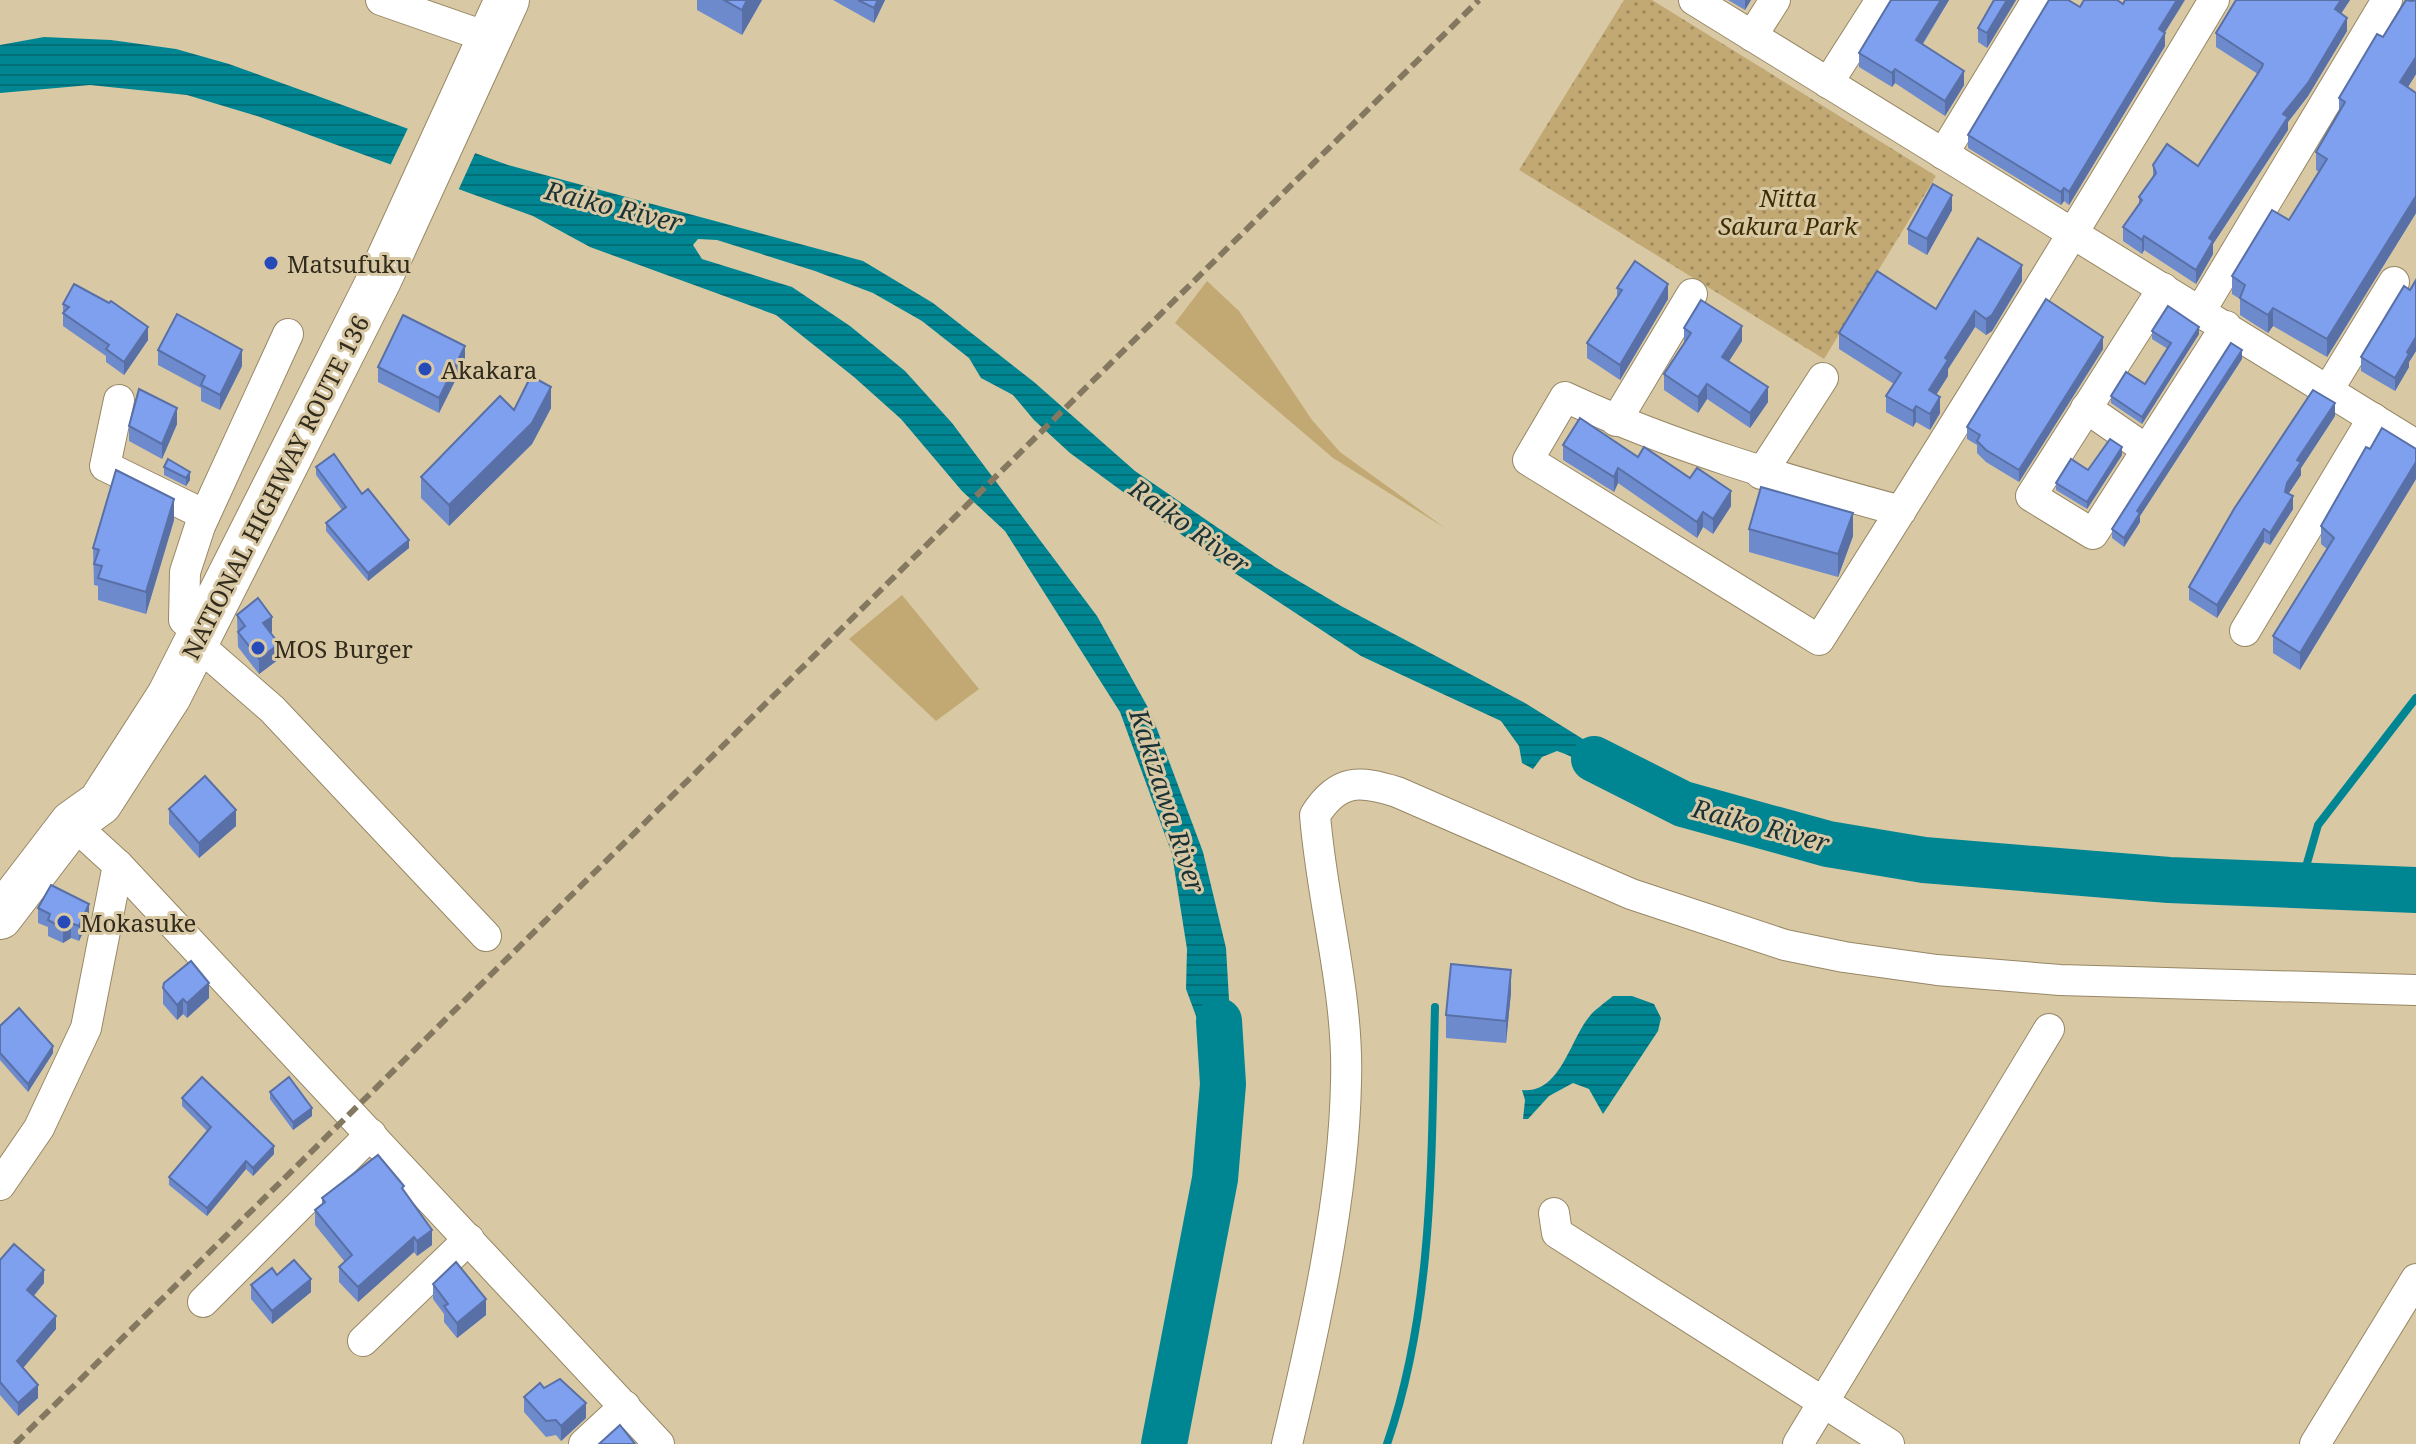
<svg xmlns="http://www.w3.org/2000/svg" width="2416" height="1444" viewBox="0 0 2416 1444" font-family="'Noto Serif',serif">
  <style>
    .green { fill: #c2a974 }
    .park { fill: url(#park-dots) }
    .water { fill: url(#water-rules) }
    .pier { fill: #d8c8a4 }
    .lines { fill: none; stroke-linecap: round; stroke-linejoin: round }
    .stream { stroke: #008692; stroke-width: 8 }
    .river { stroke: #008692; stroke-width: 46 }
    .minor-casing { stroke: #978765; stroke-width: 32 }
    .highway-casing { stroke: #978765; stroke-width: 46 }
    .minor { stroke: #fff; stroke-width: 30 }
    .highway { stroke: #fff; stroke-width: 44 }
    .rail { stroke: #847960; stroke-width: 6; stroke-dasharray: 12 6; stroke-linecap: butt }
    .wall { fill: #6d8acd }
    .shaded-wall { fill: #5970a7 }
    .building { fill: #7fa0ee; stroke: #5970a7; stroke-width: 2 }
    .poi-dot { fill: #274ab9; stroke: #d8c8a4; stroke-width: 3 }
    .labels { text-anchor: middle; dominant-baseline: central; stroke-width: 6; stroke-linejoin: round; paint-order: stroke }
    .park-label { font-size: 24px; font-style: italic; fill: #3d2d03; stroke: #d8c8a4 }
    .poi-label { font-size: 24px; fill: #312b1d; stroke: #d8c8a4; text-anchor: start }
    .street-label { font-size: 24px; fill: #312b1d; stroke: #d8c8a4 }
    .water-label { font-size: 26px; font-style: italic; fill: #1a3235; stroke: #d8c8a4 }
  </style>
  <defs>
    <pattern id="park-dots" width="8" height="8" patternUnits="userSpaceOnUse" patternTransform="scale(2)"><rect width="8" height="8" fill="#c2a974"/><path d="M2 2h.1M6 6h.1" fill="none" stroke="#9e8a5f" stroke-width="1.8" stroke-linecap="round"/></pattern>
    <pattern id="water-rules" width="6" height="5" patternUnits="userSpaceOnUse" patternTransform="scale(2)"><rect width="6" height="5" fill="#008692"/><path d="M0 2.5h6" fill="none" stroke="#036e77"/></pattern>
  </defs>
  <rect width="100%" height="100%" fill="#d8c8a4"/>
  <g class="green">
    <polygon points="1207,281 1239,311 1312,420 1340,452 1445,528 1333,458 1175,323"/>
    <polygon points="902,595 979,689 936,721 849,639"/>
  </g>
  <polygon class="park" points="1624,0 1652,0 1936,176 1824,359 1519,170"/>
  <g class="water">
    <path d="M44,37L111,40L176,49L229,64L508,165L863,261L933,303L1034,382L1135,471L1275,567L1341,606L1525,703L1652,782L1647,798C1616,783 1589,762 1557,751L1542,757L1533,769L1522,763L1519,746L1501,721L1361,656L1227,568L1070,453L1034,420L1013,395L981,378L969,358L922,321L873,293L815,271L717,240L698,239L693,245L702,259L792,287L850,326L905,371L952,423L1097,616L1151,713L1203,852L1226,948L1234,1085L1210,1084L1202,1032L1186,989L1187,949L1172,854L1120,712L1005,531L962,491L901,419L854,377L776,315L590,247L533,216L257,116L187,95L90,85L0,93V45Z"/>
    <path d="M1613,996H1632L1654,1004L1661,1018L1658,1031L1603,1114L1589,1089L1573,1083L1549,1096L1528,1119H1523L1525,1100L1522,1090C1560,1094 1569,1042 1589,1017C1595,1009 1605,1003 1613,996Z"/>
  </g>
  <polygon class="pier" points="410,124 477,149 457,193 388,170"/>
  <g class="lines">
    <g class="stream">
      <polyline points="2301,884 2318,825 2416,698"/>
      <path d="M1387,1444C1435,1305 1431,1152 1435,1007"/>
    </g>
    <g class="river">
      <polyline points="1594,759 1683,804 1828,844 1924,860 2169,880 2416,890"/>
      <polyline points="1164,1444 1215,1179 1223,1084 1219,1021"/>
    </g>
    <defs>
      <g id="minor">
        <polyline points="381,0 490,38"/>
        <polyline points="1694,0 2416,445"/>
        <polyline points="1752,36 1775,0"/>
        <polyline points="1828,83 1881,0"/>
        <polyline points="1943,154 2037,0"/>
        <polyline points="2163,288 2031,496 2093,534 2226,326"/>
        <polyline points="2201,310 2387,0"/>
        <polyline points="2328,390 2394,282"/>
        <polyline points="119,400 105,466 205,515"/>
        <polyline points="2086,408 2147,450"/>
        <polyline points="1616,421 1692,294"/>
        <polyline points="1761,474 1823,378"/>
        <path d="M1901,511C1786,480 1673,447 1565,397L1528,460L1819,640C1954,428 2085,215 2214,0"/>
        <polyline points="184,620 185,572 200,526 288,334"/>
        <polyline points="2245,631 2373,418"/>
        <polyline points="196,643 272,709 486,936"/>
        <polyline points="72,823 118,865 659,1444"/>
        <polyline points="0,1185 39,1128 86,1028 118,865"/>
        <polyline points="1554,1213 1557,1233 1889,1444"/>
        <polyline points="203,1302 371,1134"/>
        <polyline points="363,1341 469,1239"/>
        <polyline points="584,1444 625,1406"/>
        <path d="M1287,1444C1314,1332 1344,1197 1346,1082C1349,993 1322,904 1315,815C1338,779 1359,780 1397,792L1631,894L1785,945L1844,957L1937,970L2060,980L2416,990"/>
        <polyline points="1798,1444 2049,1029"/>
        <polyline points="2315,1444 2416,1279"/>
      </g>
      <polyline id="highway" points="0,917 72,823 100,803 169,696 379,280 507,0"/>
    </defs>
    <use href="#minor" class="minor-casing"/>
    <use href="#highway" class="highway-casing"/>
    <use href="#minor" class="minor"/>
    <use href="#highway" class="highway"/>
    <polyline class="rail" points="15,1444 1479,0"/>
  </g>
  <g class="wall">
    <polygon points="697,0 762,0 742,35 697,10"/>
    <polygon points="833,0 885,0 874,23"/>
    <polygon points="1728,0 1751,0 1745,10"/>
    <polygon points="1891,0 1949,0 1923,44 1964,85 1945,116 1895,83 1892,87 1859,67 1859,53"/>
    <polygon points="1994,0 2016,0 1987,48 1978,42 1978,28"/>
    <polygon points="2350,0 2341,13 2347,31 2308,96 2288,122 2288,130 2213,244 2213,254 2196,284 2144,250 2142,254 2123,241 2123,227 2139,205 2139,197 2153,177 2153,165 2198,166 2258,74 2216,47 2216,33"/>
    <polygon points="2416,0 2416,74 2408,87 2416,93 2416,213 2327,357 2273,326 2268,333 2240,315 2240,299 2232,294 2232,276 2289,220 2319,172 2316,170 2316,152 2339,113 2339,98 2383,37 2412,1"/>
    <polygon points="2123,4 2165,33 2165,46 2069,205 2064,201 2061,205 1968,148 1968,135 2080,7"/>
    <polygon points="1952,210 1927,255 1908,244 1908,229"/>
    <polygon points="2416,280 2416,351 2409,362 2409,367 2395,391 2361,371 2361,357"/>
    <polygon points="2022,281 1992,331 1986,335 1975,327 1948,369 1948,376 1936,395 1940,413 1930,430 1916,422 1913,427 1886,412 1886,396 1894,384 1839,349 1839,333 1936,309"/>
    <polygon points="1617,288 1668,299 1620,380 1587,358 1587,343 1617,297"/>
    <polygon points="63,304 148,340 124,375 106,362 106,356 63,326"/>
    <polygon points="1684,328 1742,341 1729,361 1768,402 1750,428 1707,399 1698,413 1664,390 1664,374 1684,344"/>
    <polygon points="2152,331 2199,334 2142,424 2111,403 2111,396 2145,384 2168,349 2152,339"/>
    <polygon points="2103,349 2019,482 1986,462 1977,453 1977,445 1967,439 1967,427"/>
    <polygon points="158,350 242,366 220,410 201,401 201,388 158,365"/>
    <polygon points="2242,359 2140,516 2140,522 2124,547 2112,538 2112,529"/>
    <polygon points="465,361 439,413 378,382 378,367"/>
    <polygon points="551,408 532,444 449,526 421,498 421,477 514,410"/>
    <polygon points="2335,416 2301,468 2301,475 2288,494 2293,509 2270,545 2264,542 2217,618 2189,600 2189,587"/>
    <polygon points="177,424 162,459 129,441 129,426"/>
    <polygon points="1563,445 1638,457 1731,506 1713,534 1703,527 1697,538 1618,483 1614,492 1563,460"/>
    <polygon points="2370,449 2416,449 2416,479 2300,670 2273,653 2273,636 2327,549 2321,544 2321,526"/>
    <polygon points="2122,455 2087,509 2056,490 2056,483"/>
    <polygon points="164,467 190,480 186,486 164,475"/>
    <polygon points="316,467 362,494 409,548 368,581 326,531 326,523 342,510 316,475"/>
    <polygon points="174,520 146,614 98,600 98,586 94,585 93,548"/>
    <polygon points="1749,529 1853,536 1838,577 1749,552"/>
    <polygon points="237,615 272,632 271,633 279,659 259,674 238,647"/>
    <polygon points="169,809 236,826 199,858 169,824"/>
    <polygon points="38,908 89,919 79,941 71,938 63,943 48,936 48,927 38,923"/>
    <polygon points="163,988 209,998 187,1018 183,1014 177,1020 163,1004"/>
    <polygon points="1511,992 1506,1043 1446,1038 1446,1015"/>
    <polygon points="0,1026 53,1053 28,1092 0,1060"/>
    <polygon points="270,1092 312,1116 293,1130 270,1099"/>
    <polygon points="182,1098 274,1154 253,1176 246,1169 207,1216 169,1185 169,1177 207,1131 182,1106"/>
    <polygon points="404,1191 432,1245 417,1256 414,1252 358,1302 339,1282 339,1267 345,1262 315,1225 315,1210 322,1204 322,1198"/>
    <polygon points="0,1260 44,1283 34,1296 56,1329 23,1368 38,1398 18,1416 0,1395"/>
    <polygon points="277,1275 311,1292 272,1324 251,1299 251,1285"/>
    <polygon points="433,1284 486,1315 457,1338 444,1322 444,1314 433,1299"/>
    <polygon points="544,1388 586,1418 561,1441 556,1435 546,1437 524,1412 524,1397"/>
  </g>
  <g class="shaded-wall">
    <polygon points="747,0 762,0 742,35 742,10"/>
    <polygon points="878,0 885,0 874,23 874,8"/>
    <polygon points="1745,0 1751,0 1745,10"/>
    <polygon points="1941,0 1949,0 1916,54 1916,40"/>
    <polygon points="2007,0 2016,0 1987,48 1987,33"/>
    <polygon points="2177,0 2185,0 2159,42 2159,29"/>
    <polygon points="2341,0 2350,0 2335,23 2335,9"/>
    <polygon points="2347,18 2347,31 2308,96 2288,122 2288,130 2213,244 2213,254 2196,284 2196,270 2209,238 2283,114"/>
    <polygon points="2165,33 2165,46 2069,205 2069,192"/>
    <polygon points="2416,57 2416,74 2400,100 2400,82"/>
    <polygon points="1895,69 1895,83 1892,87 1892,73"/>
    <polygon points="1964,71 1964,85 1945,116 1945,101"/>
    <polygon points="2064,188 2064,201 2061,205 2061,192"/>
    <polygon points="1952,195 1952,210 1927,255 1927,239"/>
    <polygon points="2416,196 2416,213 2327,357 2327,339"/>
    <polygon points="2144,236 2144,250 2142,254 2142,240"/>
    <polygon points="2022,265 2022,281 1992,331 1986,335 1986,319"/>
    <polygon points="1668,284 1668,299 1620,380 1620,365"/>
    <polygon points="2273,308 2273,326 2268,333 2268,315"/>
    <polygon points="1975,311 1975,327 1948,369 1948,376 1929,406 1929,390 1945,358"/>
    <polygon points="1742,326 1742,341 1722,372 1722,357"/>
    <polygon points="148,327 148,340 124,375 124,362"/>
    <polygon points="2199,327 2199,334 2142,424 2142,417"/>
    <polygon points="2103,337 2103,349 2019,482 2019,470"/>
    <polygon points="2416,337 2416,351 2409,362 2409,367 2395,391 2395,378 2407,352"/>
    <polygon points="465,346 465,361 439,413 439,398"/>
    <polygon points="242,350 242,366 220,410 220,395"/>
    <polygon points="2242,350 2242,359 2140,516 2140,522 2124,547 2124,538 2137,511"/>
    <polygon points="1707,384 1707,399 1698,413 1698,397"/>
    <polygon points="551,387 551,408 532,444 449,526 449,505"/>
    <polygon points="1768,387 1768,402 1750,428 1750,413"/>
    <polygon points="1940,397 1940,413 1930,430 1930,414"/>
    <polygon points="2335,403 2335,416 2301,468 2301,475 2287,496 2285,492 2287,483 2297,460"/>
    <polygon points="1916,406 1916,422 1913,427 1913,411"/>
    <polygon points="177,408 177,424 162,459 162,444"/>
    <polygon points="2122,447 2122,455 2087,509 2087,502"/>
    <polygon points="2416,462 2416,479 2300,670 2300,653"/>
    <polygon points="1618,468 1618,483 1614,492 1614,477"/>
    <polygon points="190,472 190,480 186,486 186,478"/>
    <polygon points="1731,491 1731,506 1713,534 1713,519"/>
    <polygon points="2293,496 2293,509 2270,545 2270,533"/>
    <polygon points="174,499 174,520 146,614 146,592"/>
    <polygon points="1703,512 1703,527 1697,538 1697,522"/>
    <polygon points="1853,513 1853,536 1838,577 1838,554"/>
    <polygon points="2264,529 2264,542 2217,618 2217,605"/>
    <polygon points="409,540 409,548 368,581 368,573"/>
    <polygon points="272,617 272,632 263,639 263,623"/>
    <polygon points="279,644 279,659 259,674 259,659"/>
    <polygon points="236,810 236,826 199,858 199,843"/>
    <polygon points="89,904 89,919 79,941 79,926"/>
    <polygon points="71,923 71,938 63,943 63,928"/>
    <polygon points="1511,970 1511,992 1506,1043 1506,1021"/>
    <polygon points="209,983 209,998 187,1018 187,1003"/>
    <polygon points="183,999 183,1014 177,1020 177,1005"/>
    <polygon points="53,1046 53,1053 28,1092 28,1084"/>
    <polygon points="312,1108 312,1116 293,1130 293,1122"/>
    <polygon points="274,1146 274,1154 253,1176 253,1168"/>
    <polygon points="246,1161 246,1169 207,1216 207,1208"/>
    <polygon points="432,1230 432,1245 417,1256 417,1241"/>
    <polygon points="414,1237 414,1252 358,1302 358,1287"/>
    <polygon points="44,1270 44,1283 27,1303 27,1290"/>
    <polygon points="311,1279 311,1292 272,1324 272,1311"/>
    <polygon points="486,1299 486,1315 457,1338 457,1323"/>
    <polygon points="56,1316 56,1329 17,1375 17,1361"/>
    <polygon points="38,1385 38,1398 18,1416 18,1403"/>
    <polygon points="586,1403 586,1418 561,1441 561,1426"/>
  </g>
  <g class="building">
    <polygon points="724,0 747,0 742,10"/>
    <polygon points="858,0 878,0 874,8"/>
    <polygon points="1891,0 1941,0 1916,40 1964,71 1945,101 1895,69 1892,73 1859,53"/>
    <polygon points="1994,0 2007,0 1987,33 1978,28"/>
    <polygon points="2049,0 2068,0 2080,7 2084,0 2117,0 2123,4 2125,0 2177,0 2159,29 2165,33 2069,192 2064,188 2061,192 1968,135"/>
    <polygon points="2236,0 2341,0 2335,9 2347,18 2308,83 2283,114 2288,117 2209,238 2213,241 2196,270 2144,236 2142,240 2123,227 2142,200 2139,197 2156,173 2153,165 2167,144 2198,166 2262,67 2263,64 2216,33"/>
    <polygon points="2406,0 2412,1 2416,0 2416,57 2400,82 2416,93 2416,196 2327,339 2273,308 2268,315 2240,298 2245,285 2232,276 2272,210 2289,220 2327,159 2316,152 2345,102 2339,98 2377,34 2383,37"/>
    <polygon points="1933,184 1952,195 1927,239 1908,229"/>
    <polygon points="1978,238 2022,265 1992,315 1986,319 1975,311 1945,358 1948,360 1929,390 1940,397 1930,414 1916,406 1913,411 1886,396 1901,373 1839,333 1877,271 1936,309"/>
    <polygon points="1635,261 1668,284 1620,365 1587,343 1622,290 1617,288"/>
    <polygon points="2416,280 2416,337 2407,352 2409,354 2395,378 2361,357 2404,286 2410,290"/>
    <polygon points="74,284 109,303 111,301 148,327 124,362 106,349 109,345 63,313 69,307 63,304"/>
    <polygon points="2046,299 2103,337 2019,470 1986,450 1977,441 1980,435 1967,427"/>
    <polygon points="1701,300 1742,326 1722,357 1768,387 1750,413 1707,384 1698,397 1664,374 1691,333 1684,328"/>
    <polygon points="2168,306 2199,327 2142,417 2111,396 2126,372 2145,384 2171,343 2152,331"/>
    <polygon points="177,314 242,350 220,395 201,385 205,376 158,350"/>
    <polygon points="403,315 465,346 439,398 378,367"/>
    <polygon points="2231,343 2242,350 2137,511 2140,513 2124,538 2112,529"/>
    <polygon points="531,376 551,387 532,423 449,505 421,477 500,396 514,410"/>
    <polygon points="139,389 177,408 162,444 129,426"/>
    <polygon points="2313,390 2335,403 2297,460 2301,462 2287,483 2285,492 2293,496 2270,533 2264,529 2217,605 2189,587 2234,509"/>
    <polygon points="1580,418 1638,457 1644,447 1690,478 1697,468 1731,491 1713,519 1703,512 1697,522 1618,468 1614,477 1563,445"/>
    <polygon points="2382,428 2416,449 2416,462 2300,653 2273,636 2334,538 2321,526 2366,447 2370,449"/>
    <polygon points="2110,439 2122,447 2087,502 2056,483 2071,459 2088,470"/>
    <polygon points="334,454 362,494 368,489 409,540 368,573 326,523 346,507 316,467"/>
    <polygon points="168,459 190,472 186,478 164,467"/>
    <polygon points="116,470 174,499 146,592 98,578 102,566 94,564 99,550 93,548"/>
    <polygon points="1761,487 1853,513 1838,554 1749,529"/>
    <polygon points="258,598 272,617 263,623 279,644 259,659 238,632 245,626 237,615"/>
    <polygon points="205,776 236,810 199,843 169,809"/>
    <polygon points="51,885 89,904 79,926 71,923 63,928 48,920 50,914 38,908"/>
    <polygon points="191,961 209,983 187,1003 183,999 177,1005 163,988 164,983"/>
    <polygon points="1451,964 1511,970 1506,1021 1446,1015"/>
    <polygon points="19,1008 53,1046 28,1084 0,1053 0,1026"/>
    <polygon points="202,1077 274,1146 253,1168 246,1161 207,1208 169,1177 211,1127 182,1098"/>
    <polygon points="289,1077 312,1108 293,1122 270,1092"/>
    <polygon points="378,1155 404,1186 402,1188 432,1230 417,1241 414,1237 358,1287 339,1267 352,1255 315,1210 325,1202 322,1198"/>
    <polygon points="14,1244 44,1270 27,1290 56,1316 17,1361 38,1385 18,1403 0,1382 0,1260"/>
    <polygon points="294,1260 311,1279 272,1311 251,1285 272,1268 277,1275"/>
    <polygon points="456,1262 486,1299 457,1323 444,1306 448,1304 433,1284"/>
    <polygon points="560,1379 586,1403 561,1426 556,1420 546,1421 524,1397 540,1383 544,1388"/>
    <polygon points="620,1425 635,1444 599,1444"/>
  </g>
  <g class="poi-dot">
    <circle cx="271" cy="263" r="8"/>
    <circle cx="425" cy="369" r="8"/>
    <circle cx="258" cy="648" r="8"/>
    <circle cx="64" cy="922" r="8"/>
  </g>
  <g class="labels">
    <g class="park-label">
      <text x="1788" y="197">Nitta<tspan x="1788" dy="28">Sakura Park</tspan></text>
    </g>
    <g class="poi-label">
      <text x="287" y="263">Matsufuku</text>
      <text x="441" y="369">Akakara</text>
      <text x="274" y="648">MOS Burger</text>
      <text x="80" y="922">Mokasuke</text>
    </g>
    <g class="street-label">
      <text transform="translate(275 487) rotate(-63)">NATIONAL HIGHWAY ROUTE 136</text>
    </g>
    <g class="water-label">
      <text transform="translate(614 206) rotate(14)">Raiko River</text>
      <text transform="translate(1190 526) rotate(36)">Raiko River</text>
      <text transform="translate(1168 801) rotate(72)">Kakizawa River</text>
      <text transform="translate(1761 825) rotate(15)">Raiko River</text>
    </g>
  </g>
</svg>
